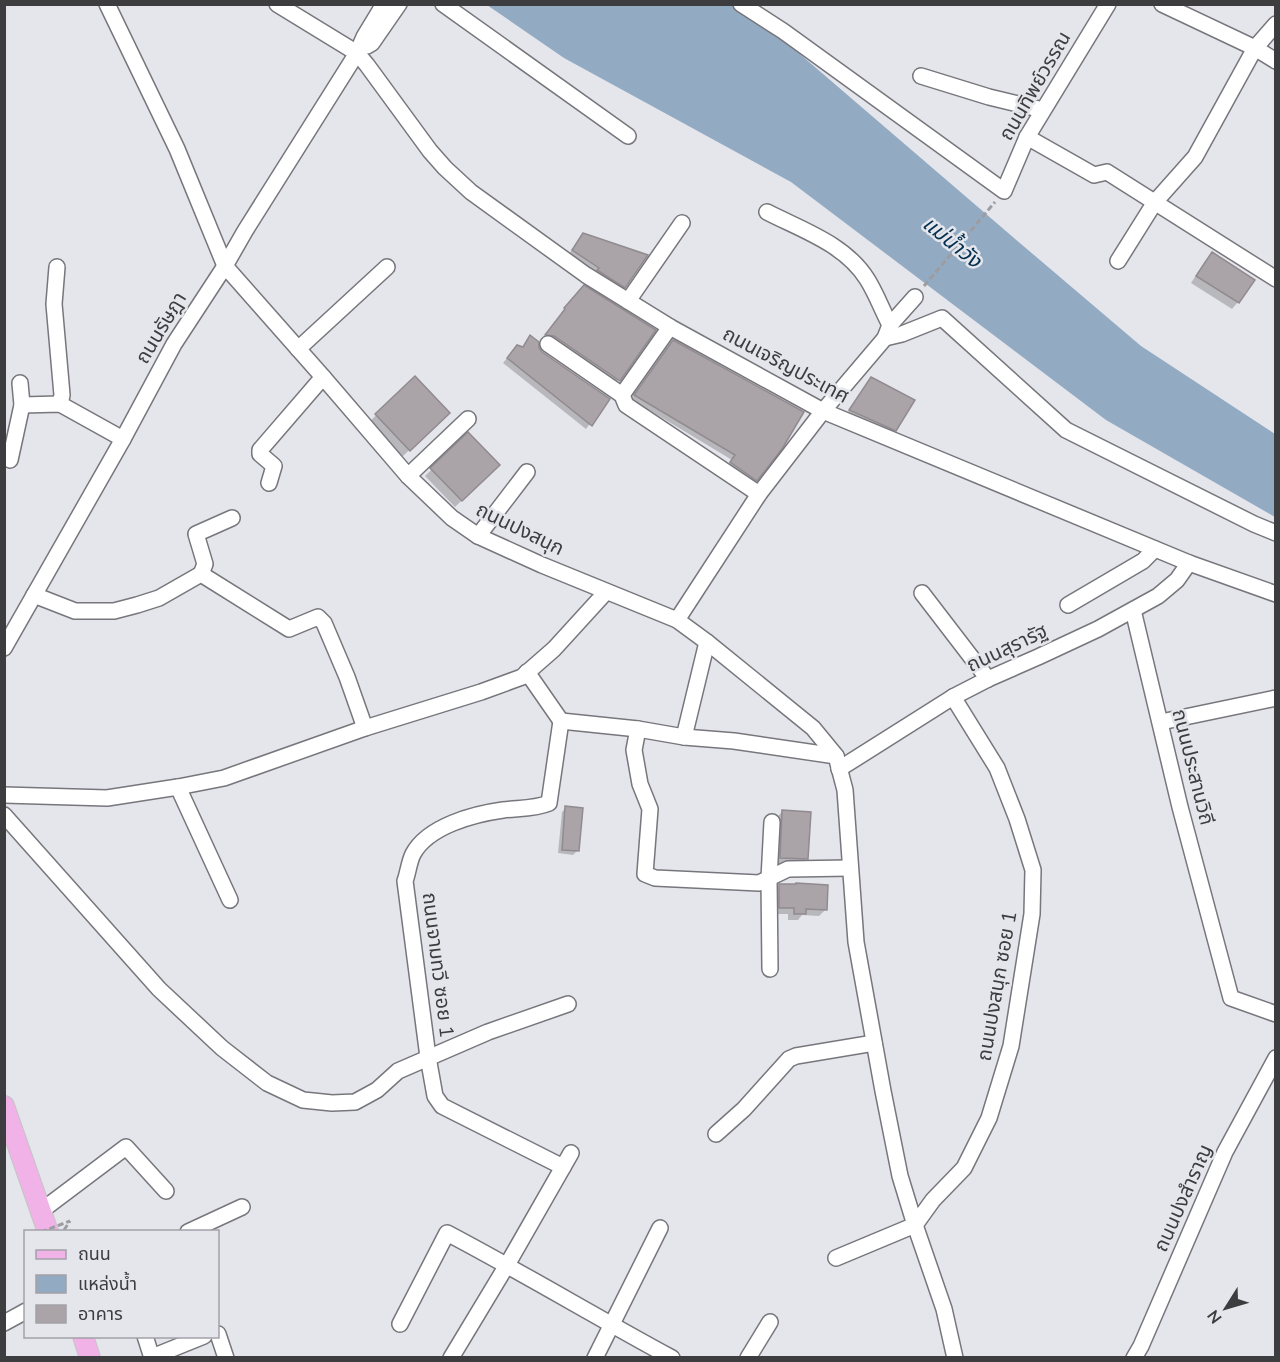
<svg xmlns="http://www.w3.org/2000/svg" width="1280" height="1362" viewBox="0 0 1280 1362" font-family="'Nunito Sans','Noto Sans Thai',sans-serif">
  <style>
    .water { fill: #92abc3 }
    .shadow { fill: #0003 }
    .building { fill: #aaa4a9; stroke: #918b8f; stroke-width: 1.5 }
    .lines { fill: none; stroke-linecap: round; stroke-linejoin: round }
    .minor-casing { stroke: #76767c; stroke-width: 18 }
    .major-casing { stroke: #c5c4c5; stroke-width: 22 }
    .path { stroke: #9d9ca1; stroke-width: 3; stroke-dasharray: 6 3; stroke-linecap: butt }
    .minor { stroke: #fff; stroke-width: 15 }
    .major { stroke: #f1b2e8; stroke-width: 20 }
    .path-bridge { stroke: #9d9ca1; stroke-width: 3; stroke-dasharray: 6 3; stroke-linecap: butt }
    .labels { text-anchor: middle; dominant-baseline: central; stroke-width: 5; stroke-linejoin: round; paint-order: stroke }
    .street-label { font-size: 20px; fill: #3d3c3f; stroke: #e5e5ec }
    .water-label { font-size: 21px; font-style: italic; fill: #032f50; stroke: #e5e5ec }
  </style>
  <rect width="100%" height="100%" fill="#e5e5ec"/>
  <polygon class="water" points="487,5 733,5 766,25 1014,238 1141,346 1275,434 1275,517 1106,420 791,182 564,58"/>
  <g class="shadow">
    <polygon points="583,234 624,287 620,291 596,273 569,254 579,239"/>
    <polygon points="1212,254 1238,302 1232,309 1191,283 1205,261"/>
    <polygon points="580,291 654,330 614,385 549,340 543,339 562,314 561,313"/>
    <polygon points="530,337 541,353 608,399 586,429 503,363 513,351 522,348"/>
    <polygon points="669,346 756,480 751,484 726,466 732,460 631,399"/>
    <polygon points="415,378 448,413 402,457 369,422"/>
    <polygon points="867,383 894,430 890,434 846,415"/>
    <polygon points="468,434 498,465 455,507 425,476"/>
    <polygon points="566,808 578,850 573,855 558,853 562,812"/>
    <polygon points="782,812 807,858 800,865 774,864 776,818"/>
    <polygon points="779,886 826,909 819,916 802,915 798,920 788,920 788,914 773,914 773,893"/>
  </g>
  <g class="building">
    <polygon points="583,233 648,255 625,288 597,270 599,268 572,250"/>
    <polygon points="1212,252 1255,280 1239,303 1196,276"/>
    <polygon points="584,285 656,330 620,381 554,336 545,335 565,309 564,308"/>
    <polygon points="530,335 539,342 539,348 542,352 610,399 592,426 507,358 517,345 523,347"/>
    <polygon points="673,340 804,412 782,449 757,481 730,462 735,455 634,395"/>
    <polygon points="415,376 450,413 410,451 375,414"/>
    <polygon points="871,377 915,400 896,431 849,410"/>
    <polygon points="468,432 500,465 462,501 430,468"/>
    <polygon points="565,806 583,808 579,851 562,850"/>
    <polygon points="782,810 811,812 808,859 780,858"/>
    <polygon points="796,883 828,885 827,910 806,909 806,914 794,914 794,908 779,908 779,884 796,884"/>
  </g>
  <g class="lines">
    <defs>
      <g id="minor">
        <polyline points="107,4 177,149 225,266 323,377 408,476 452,518 478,536 542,565 677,620 707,642 813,728 836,756 845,790 856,942 883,1091 900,1176 915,1225 944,1309 955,1358"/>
        <polyline points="277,4 357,53 367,65 430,151 445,168 471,192 586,275 670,327 823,411 1189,563 1276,594"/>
        <polyline points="443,4 628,136"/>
        <polyline points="741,4 783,31 1004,191 1027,137 1108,4"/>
        <polyline points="1162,4 1255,48 1276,61"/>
        <polyline points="367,46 372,43 399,4"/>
        <polyline points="921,76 989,97 1043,110"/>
        <polyline points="1027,137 1094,175 1107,172 1276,279"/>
        <path d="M767,212C802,230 845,244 867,279C876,293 882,310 890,325"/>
        <polyline points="1118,261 1155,202 1195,157 1255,48 1276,24"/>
        <polyline points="57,267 54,304 62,395 60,404"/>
        <polyline points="628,301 682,223"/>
        <polyline points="885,338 902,334 942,318 1066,430 1254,524 1276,533"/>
        <polyline points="548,344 622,395 626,405 759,494"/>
        <polyline points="298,349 387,267"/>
        <polyline points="622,395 670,327"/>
        <polyline points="22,405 60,404 123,439"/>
        <polyline points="10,460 22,405 20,383"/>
        <polyline points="408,476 468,419"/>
        <polyline points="269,483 274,466 260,454 260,450 323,377"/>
        <polyline points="478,536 527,472"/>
        <polyline points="201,574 205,564 196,534 232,518"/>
        <polyline points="922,593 988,679"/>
        <polyline points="34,595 75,611 114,611 137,605 159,598 201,574 289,629 318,617 324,623 347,677 365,728"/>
        <polyline points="1068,605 1143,561 1155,549"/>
        <polyline points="1133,610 1180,807 1231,998 1276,1014"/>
        <polyline points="677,620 759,494 823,411 885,338 890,325 915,297"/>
        <polyline points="4,648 123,439 174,344 225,266 245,231 357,53 364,37 384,4"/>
        <polyline points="527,672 561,721"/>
        <path d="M561,721L549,803C535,809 519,808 503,810C474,814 428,826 413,854C409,862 408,873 405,881L428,1057L435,1096L442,1106L563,1167"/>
        <polyline points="561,721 638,729 684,737 734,741 836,756"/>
        <polyline points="1161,722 1276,698"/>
        <polyline points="638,729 634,750 640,784 650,809 645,874 655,878 759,883 788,869 850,868"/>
        <polyline points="684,737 707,642"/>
        <polyline points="839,769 953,697 988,679 1038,657 1098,629 1158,596 1177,580 1189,563"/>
        <polyline points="178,787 230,900"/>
        <polyline points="4,795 107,798 178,787 224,778 365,728 481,692 522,677 554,649 606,592"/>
        <polyline points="4,815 159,989 222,1048 267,1083 303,1100 332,1103 355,1102 377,1090 398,1071 488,1032 568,1004"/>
        <polyline points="770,969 769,879 772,822"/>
        <polyline points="716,1134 744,1109 789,1059 796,1056 874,1043"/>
        <polyline points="41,1211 126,1147 166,1191"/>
        <polyline points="188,1232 242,1207"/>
        <polyline points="836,1258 915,1225 933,1200 964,1168 989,1118 1011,1046 1032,914 1033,870 1017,819 997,768 953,697"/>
        <polyline points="4,1323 26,1311"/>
        <path d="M400,1324L447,1233C523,1273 596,1317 672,1358"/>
        <polyline points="218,1334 226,1358"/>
        <polyline points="145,1336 152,1358"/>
        <polyline points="152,1357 204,1336"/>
        <polyline points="451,1358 507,1265 571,1153"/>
        <polyline points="595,1358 660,1228"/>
        <polyline points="748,1358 770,1322"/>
        <polyline points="1134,1358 1141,1346 1225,1152 1276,1058"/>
      </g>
      <g id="major">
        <polyline points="4,1106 48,1232"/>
        <polyline points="83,1336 90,1358"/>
      </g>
    </defs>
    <use href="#minor" class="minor-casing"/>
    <use href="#major" class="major-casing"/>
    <g class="path">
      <polyline points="924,286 995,202"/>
      <polyline points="64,1230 70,1221"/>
      <polyline points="25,1237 26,1237"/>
    </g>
    <use href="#minor" class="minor"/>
    <use href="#major" class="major"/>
    <polyline class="path-bridge" points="41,1232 70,1221"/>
  </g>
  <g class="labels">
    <g class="street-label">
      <text transform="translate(1035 86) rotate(-60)">ถนนทิพย์วรรณ</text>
      <text transform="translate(161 328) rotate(-59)">ถนนรัษฎา</text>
      <text transform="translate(786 365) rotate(28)">ถนนเจริญประเทศ</text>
      <text transform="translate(520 529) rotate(26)">ถนนปงสนุก</text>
      <text transform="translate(1007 648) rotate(-25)">ถนนสุรารัฐ</text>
      <text transform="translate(1193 767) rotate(76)">ถนนประสานวิถี</text>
      <text transform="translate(438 965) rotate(83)">ถนนจามทวี ซอย 1</text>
      <text transform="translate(997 986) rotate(-80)">ถนนปงสนุก ซอย 1</text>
      <text transform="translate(1183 1198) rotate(-66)">ถนนปงสำราญ</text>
    </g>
    <g class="water-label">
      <text transform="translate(952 242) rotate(39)">แม่น้ำวัง</text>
    </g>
  </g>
  <rect width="1280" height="1362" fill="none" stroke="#3d3c3f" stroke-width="12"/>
  <rect x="24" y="1230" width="195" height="108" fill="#e5e5ec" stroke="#a2a1a7" stroke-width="1.5"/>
  <rect x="36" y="1250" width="30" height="9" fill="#f1b2e8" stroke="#a2a1a7" stroke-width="1.5"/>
  <text x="78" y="1260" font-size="18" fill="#3d3c3f">ถนน</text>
  <rect x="36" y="1275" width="30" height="18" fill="#92abc3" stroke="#a2a1a7" stroke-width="1.5"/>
  <text x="78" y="1290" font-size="18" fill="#3d3c3f">แหล่งน้ำ</text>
  <rect x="36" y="1305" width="30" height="18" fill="#aaa4a9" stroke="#a2a1a7" stroke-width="1.5"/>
  <text x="78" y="1320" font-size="18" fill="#3d3c3f">อาคาร</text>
  <g transform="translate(1226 1308) rotate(233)" stroke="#e5e5ec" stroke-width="4.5" paint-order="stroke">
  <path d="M0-4.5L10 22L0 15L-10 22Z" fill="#3d3c3f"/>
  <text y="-9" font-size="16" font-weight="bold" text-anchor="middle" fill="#3d3c3f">N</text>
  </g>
</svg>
